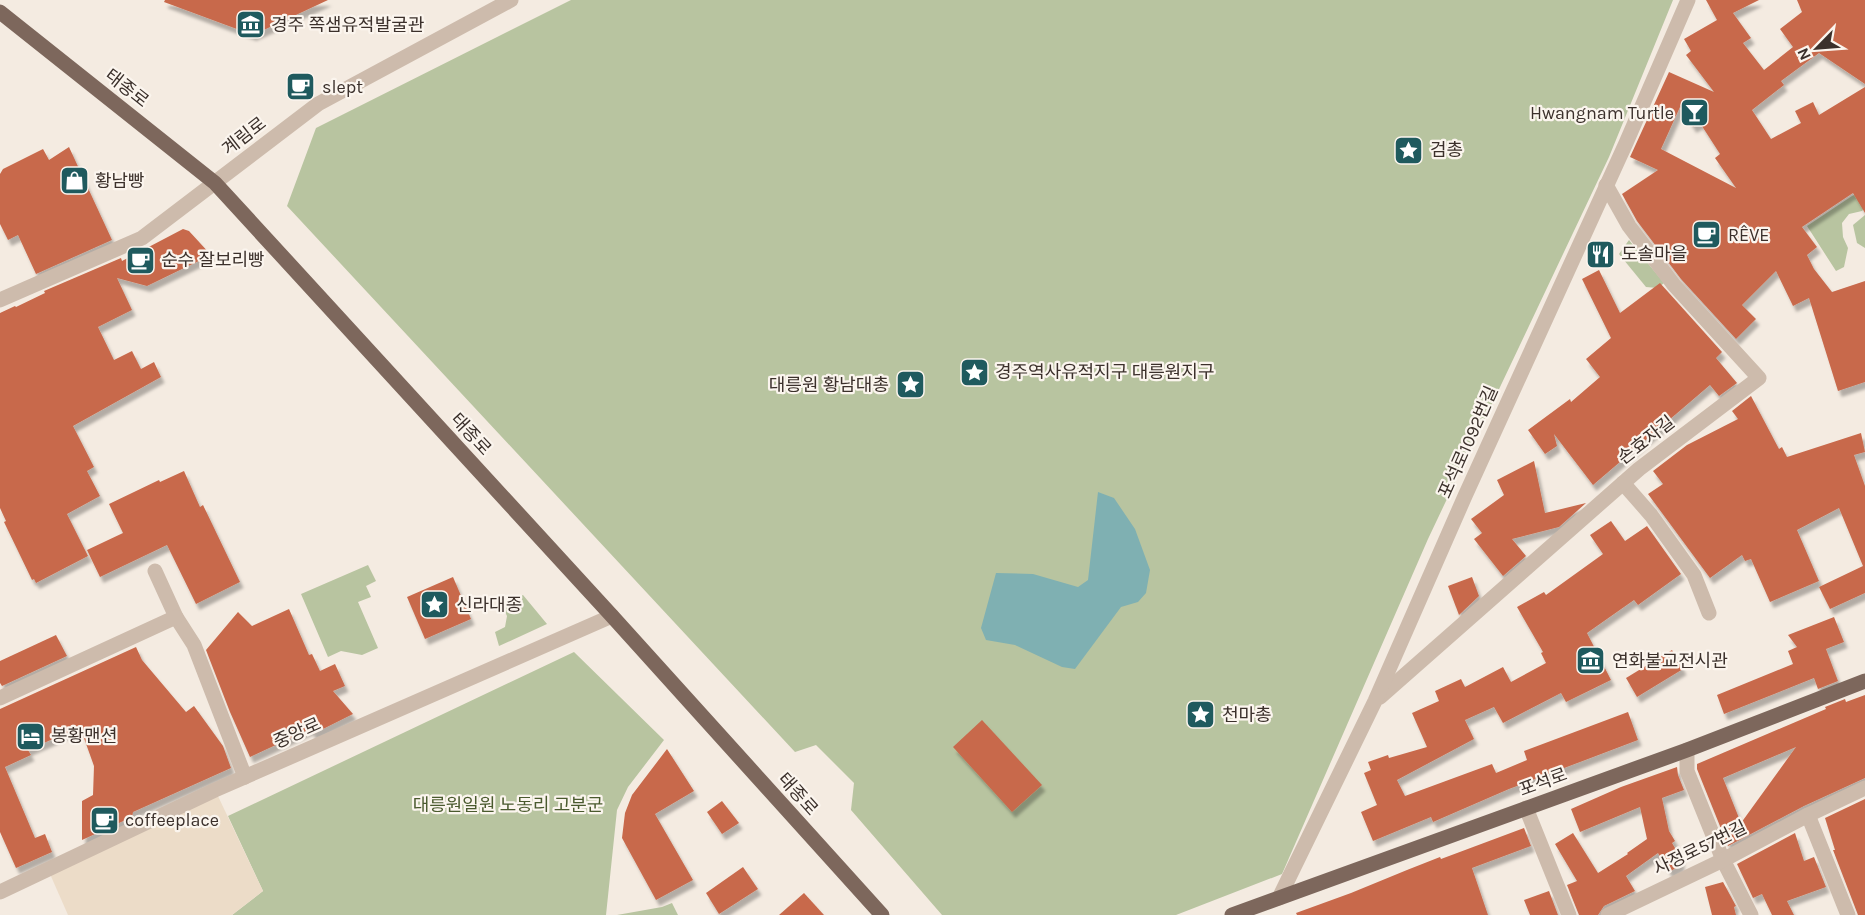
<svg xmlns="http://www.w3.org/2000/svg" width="1865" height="915" viewBox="0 0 1865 915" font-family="Karla,'Noto Sans KR',sans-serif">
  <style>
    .green { fill: #b8c4a0 }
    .plaza { fill: #ecdcc8 }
    .water { fill: #7fb0b2 }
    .building { fill: #c8694b; fill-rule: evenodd; filter: url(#shadow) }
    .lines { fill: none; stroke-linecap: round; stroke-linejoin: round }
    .minor { stroke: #cdbbac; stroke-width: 15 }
    .major { stroke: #7d675c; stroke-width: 15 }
    .labels { text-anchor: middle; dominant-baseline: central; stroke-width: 4.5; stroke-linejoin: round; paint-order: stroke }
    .poi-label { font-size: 18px; fill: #3b302b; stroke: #fbf5ee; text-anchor: start }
    .street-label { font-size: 18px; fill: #3b302b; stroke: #fbf5ee }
    .park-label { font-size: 18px; fill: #4a5a2e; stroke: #fbf5ee }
  </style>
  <defs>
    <filter id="shadow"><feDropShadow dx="3.5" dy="6" stdDeviation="1.5" flood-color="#0004"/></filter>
  </defs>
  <rect width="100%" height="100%" fill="#f4ebe1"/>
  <g class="green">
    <polygon points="571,0 1673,0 1609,157 1428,539 1282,874 1176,915 942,915 851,810 854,783 816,745 795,752 287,206 316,128"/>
    <polygon points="1865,190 1865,207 1862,211 1849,214 1842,223 1843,237 1848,248 1844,267 1836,271 1807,226 1852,196"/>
    <polygon points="1865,215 1865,248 1857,243 1853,225"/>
    <polygon points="1629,240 1664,283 1658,288 1646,287 1619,254"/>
    <polygon points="368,565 376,581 366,586 371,597 358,602 378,648 362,655 341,651 328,657 301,594"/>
    <polygon points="523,595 547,624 499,646 495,632 505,627 507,616 503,607"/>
    <polygon points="574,652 664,740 628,787 617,810 606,915 232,915 263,891 228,816"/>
    <polygon points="672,903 678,915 617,915 662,907"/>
  </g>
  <polygon class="plaza" points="217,794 263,891 232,915 68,915 50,874"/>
  <polygon class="water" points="1098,492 1114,498 1135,529 1150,570 1146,593 1138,602 1121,607 1075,669 1062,667 1015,645 986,640 981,628 996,573 1033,574 1078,587 1088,580"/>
  <g class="building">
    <polygon points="165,0 328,0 253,35 164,2"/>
    <path d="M1706,0H1759L1733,13L1751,38L1743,43L1764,70L1793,47L1780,29L1802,12L1797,0H1865V84L1819,53L1781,81L1784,85L1752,110L1771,139L1801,123L1795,111L1813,102L1819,115L1865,87V213L1853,193L1802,227L1817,247L1807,255L1814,269L1832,292L1865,281V382L1838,391L1809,298L1793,306L1776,271L1742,305L1756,319L1736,339L1681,279L1637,221L1622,194L1658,170L1630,157L1669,72L1714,92L1686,55L1691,51L1684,39L1717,20ZM1680,107L1693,127L1700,123L1720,154L1715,158L1736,188L1661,149Z"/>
    <polygon points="69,147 112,240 36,274 18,235 8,240 0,224 0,174 3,169 43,149 49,160"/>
    <polygon points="183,229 189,231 211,255 147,286 117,278 132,310 98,327 114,360 132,351 141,369 154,362 161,377 73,426 94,467 87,471 100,496 67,514 88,556 36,583 34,579 32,580 4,522 6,521 0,508 0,313 15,306 16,307 45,293 44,291 121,258 122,261"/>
    <polygon points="1599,270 1620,313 1660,283 1722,352 1716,358 1737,383 1719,396 1710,385 1593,485 1554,434 1557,446 1545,454 1528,430 1570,399 1571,402 1600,377 1586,359 1611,338 1582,279"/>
    <polygon points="1751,396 1779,449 1782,447 1787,457 1861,433 1865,452 1854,455 1865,486 1865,593 1830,609 1819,587 1863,566 1839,508 1797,530 1819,581 1770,602 1751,559 1745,561 1742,555 1710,578 1648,494 1663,484 1653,471 1687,445 1738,419 1732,411"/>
    <polygon points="1534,461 1545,513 1586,503 1559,527 1512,539 1526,556 1503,576 1474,539 1482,533 1471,519 1504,495 1497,480"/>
    <polygon points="184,471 200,507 203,505 240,582 196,604 167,545 100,577 87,550 123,533 109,504 159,480 160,482"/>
    <polygon points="1611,521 1625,541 1647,526 1681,574 1638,605 1634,600 1587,633 1611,680 1566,702 1561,693 1503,723 1494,707 1465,720 1474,739 1397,780 1405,796 1492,764 1496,773 1527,760 1524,751 1628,712 1638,740 1509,789 1433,822 1431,817 1373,841 1361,812 1377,805 1364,773 1371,770 1368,762 1388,755 1389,758 1427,747 1412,713 1439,701 1435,691 1461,679 1465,687 1503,667 1511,682 1546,663 1541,653 1543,652 1517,607 1544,592 1546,595 1603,554 1590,535"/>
    <polygon points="453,577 471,619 425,639 407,597"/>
    <polygon points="1472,577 1479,596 1459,615 1448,586"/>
    <polygon points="289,609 309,655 312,654 320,671 335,664 345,686 333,691 353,714 313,734 310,729 250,757 230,712 206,650 238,612 252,626"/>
    <polygon points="1834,617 1844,642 1826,649 1838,681 1818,689 1814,678 1724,714 1717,695 1793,664 1788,651 1797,647 1788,635"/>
    <polygon points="56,635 67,656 2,686 0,683 0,661"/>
    <polygon points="136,647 142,660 186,712 194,706 223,746 231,768 133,812 132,817 82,840 82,801 93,795 94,766 80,727 28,750 31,755 5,767 35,838 45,834 52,852 16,868 0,832 0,709"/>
    <polygon points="1672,650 1683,669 1637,697 1626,678"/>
    <path d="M1865,695V778L1804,806L1728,846L1697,769V764L1826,709L1825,707L1845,699L1846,702ZM1796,747L1741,823L1723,778Z"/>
    <polygon points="982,720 1042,785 1012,812 953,747"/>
    <polygon points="667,749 694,791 655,814 693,880 656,900 622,838 625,813 632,795"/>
    <polygon points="1677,767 1678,775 1684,790 1662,798 1669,831 1675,841 1672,843 1681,858 1681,865 1669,872 1658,853 1626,876 1635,891 1604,906 1598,915 1579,915 1567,885 1577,881 1555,844 1573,833 1598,873 1628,854 1627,853 1647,839 1640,807 1580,832 1571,809 1621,787"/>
    <polygon points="1865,799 1865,915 1858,915 1833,850 1835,850 1825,818"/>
    <polygon points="722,801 739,823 722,834 707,812"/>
    <polygon points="1524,828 1531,846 1472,868 1488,915 1297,915 1296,913 1351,893 1407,870 1440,857 1441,859"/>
    <polygon points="1795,833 1804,861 1814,857 1826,887 1787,901 1794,915 1772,915 1762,894 1753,898 1737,864"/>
    <polygon points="743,867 758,889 719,914 706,893"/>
    <polygon points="1723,882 1736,906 1734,907 1736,915 1712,915 1705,887"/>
    <polygon points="1549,891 1558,915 1530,915 1524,900"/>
    <polygon points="804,893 824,915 779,915"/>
  </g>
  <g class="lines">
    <g class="minor">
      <polyline points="0,300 142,238 318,104 511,0"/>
      <polyline points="1623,483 1651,515 1694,575 1709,613"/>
      <polyline points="155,571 176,617 194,645 245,777"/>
      <polyline points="1380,697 1639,469 1759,378 1674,285 1629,226 1606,185"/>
      <polyline points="0,698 176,617"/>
      <polyline points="1687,750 1687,771 1723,860 1751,915"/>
      <polyline points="1526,808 1569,915"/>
      <polyline points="1808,815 1848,915"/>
      <polyline points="0,892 215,790 612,616"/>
      <polyline points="1279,898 1375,701 1465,496 1626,143 1688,0"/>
      <polyline points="1608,915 1723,860 1808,815 1865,788"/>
    </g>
    <g class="major">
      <polyline points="0,12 215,183 612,616 882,915"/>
      <polyline points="1232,915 1687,750 1865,681"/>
    </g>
  </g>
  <defs>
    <symbol id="museum-square" viewBox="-11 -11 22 22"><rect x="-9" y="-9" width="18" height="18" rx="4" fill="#1f5a5e" stroke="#fbf5ee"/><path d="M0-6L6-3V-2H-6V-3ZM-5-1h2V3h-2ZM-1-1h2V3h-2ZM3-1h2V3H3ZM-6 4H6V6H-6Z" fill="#fff"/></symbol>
    <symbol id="cafe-square" viewBox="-11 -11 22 22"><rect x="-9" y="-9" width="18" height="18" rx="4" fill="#1f5a5e" stroke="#fbf5ee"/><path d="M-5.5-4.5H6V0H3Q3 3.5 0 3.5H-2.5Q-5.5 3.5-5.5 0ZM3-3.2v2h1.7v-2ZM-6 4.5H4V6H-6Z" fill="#fff"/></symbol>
    <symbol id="bar-square" viewBox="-11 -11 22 22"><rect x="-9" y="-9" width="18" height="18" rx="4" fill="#1f5a5e" stroke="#fbf5ee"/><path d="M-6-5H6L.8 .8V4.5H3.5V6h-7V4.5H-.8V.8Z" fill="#fff"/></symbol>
    <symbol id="sight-square" viewBox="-11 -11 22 22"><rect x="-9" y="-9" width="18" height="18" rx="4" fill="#1f5a5e" stroke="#fbf5ee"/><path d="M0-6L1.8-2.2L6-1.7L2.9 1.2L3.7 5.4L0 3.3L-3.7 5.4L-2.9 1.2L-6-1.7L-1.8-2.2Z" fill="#fff"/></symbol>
    <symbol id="shop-square" viewBox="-11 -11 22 22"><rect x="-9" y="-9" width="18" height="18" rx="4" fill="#1f5a5e" stroke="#fbf5ee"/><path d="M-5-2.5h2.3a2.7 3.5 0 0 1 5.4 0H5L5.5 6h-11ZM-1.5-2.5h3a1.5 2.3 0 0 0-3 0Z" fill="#fff"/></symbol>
    <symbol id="restaurant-square" viewBox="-11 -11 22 22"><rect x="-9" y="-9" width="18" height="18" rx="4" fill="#1f5a5e" stroke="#fbf5ee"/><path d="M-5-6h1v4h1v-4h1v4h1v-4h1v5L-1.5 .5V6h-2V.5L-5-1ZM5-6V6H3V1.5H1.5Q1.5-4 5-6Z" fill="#fff"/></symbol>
    <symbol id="hotel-square" viewBox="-11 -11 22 22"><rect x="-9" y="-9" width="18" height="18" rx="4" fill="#1f5a5e" stroke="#fbf5ee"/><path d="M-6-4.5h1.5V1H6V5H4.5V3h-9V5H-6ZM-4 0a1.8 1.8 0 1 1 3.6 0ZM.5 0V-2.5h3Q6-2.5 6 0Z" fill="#fff"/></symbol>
  </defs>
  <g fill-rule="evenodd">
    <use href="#museum-square" x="234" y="8" width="33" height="33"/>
    <use href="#cafe-square" x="284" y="70" width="33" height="33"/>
    <use href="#bar-square" x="1678" y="96" width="33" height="33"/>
    <use href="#sight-square" x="1392" y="134" width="33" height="33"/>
    <use href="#shop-square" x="58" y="164" width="33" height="33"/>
    <use href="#cafe-square" x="1690" y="218" width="33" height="33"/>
    <use href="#restaurant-square" x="1584" y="238" width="33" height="33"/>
    <use href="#cafe-square" x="124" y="244" width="33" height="33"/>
    <use href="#sight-square" x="958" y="356" width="33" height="33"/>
    <use href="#sight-square" x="894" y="368" width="33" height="33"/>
    <use href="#sight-square" x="418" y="588" width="33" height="33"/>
    <use href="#museum-square" x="1574" y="644" width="33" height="33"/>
    <use href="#sight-square" x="1184" y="698" width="33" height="33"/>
    <use href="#hotel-square" x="14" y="720" width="33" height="33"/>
    <use href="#cafe-square" x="88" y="804" width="33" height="33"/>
  </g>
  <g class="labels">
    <g class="poi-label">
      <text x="271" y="25">경주 쪽샘유적발굴관</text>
      <text x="322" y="87">slept</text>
      <text x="1674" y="113" text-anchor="end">Hwangnam Turtle</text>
      <text x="1430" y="150">검총</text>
      <text x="95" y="181">황남빵</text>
      <text x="1728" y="235">RÊVE</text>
      <text x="1621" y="254">도솔마을</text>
      <text x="161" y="260">순수 잘보리빵</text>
      <text x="995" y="372">경주역사유적지구 대릉원지구</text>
      <text x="889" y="385" text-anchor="end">대릉원 황남대총</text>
      <text x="456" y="605">신라대종</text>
      <text x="1612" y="661">연화불교전시관</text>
      <text x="1222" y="715">천마총</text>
      <text x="51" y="736">봉황맨션</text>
      <text x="125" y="820">coffeeplace</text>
    </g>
    <g class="street-label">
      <text transform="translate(127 88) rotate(38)">태종로</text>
      <text transform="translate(244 136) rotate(-38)">계림로</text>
      <text transform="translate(471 434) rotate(47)">태종로</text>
      <text transform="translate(1646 440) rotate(-38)">손효자길</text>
      <text transform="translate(1468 442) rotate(-66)">포석로1092번길</text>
      <text transform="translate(297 733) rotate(-24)">중앙로</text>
      <text transform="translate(1543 782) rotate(-20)">포석로</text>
      <text transform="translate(798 794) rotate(48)">태종로</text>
      <text transform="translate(1700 848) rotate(-26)">사정로57번길</text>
    </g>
    <g class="park-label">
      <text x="508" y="805">대릉원일원 노동리 고분군</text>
    </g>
  </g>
  <g transform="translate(1817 48) rotate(245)" stroke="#fbf5ee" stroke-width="4.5" paint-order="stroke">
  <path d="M0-4.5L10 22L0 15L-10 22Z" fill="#3b302b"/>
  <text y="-9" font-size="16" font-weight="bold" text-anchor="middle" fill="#3b302b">N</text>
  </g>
</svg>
